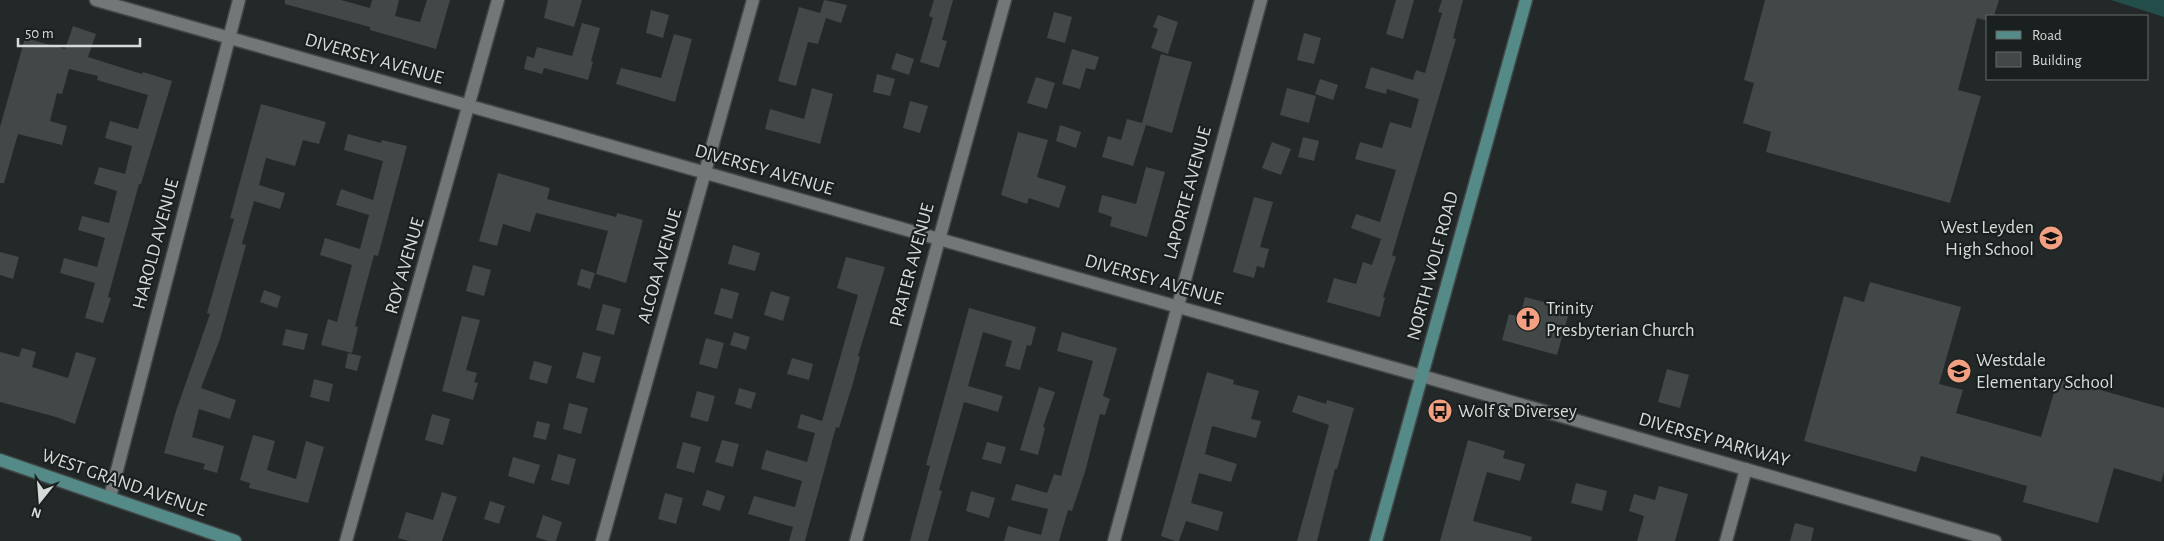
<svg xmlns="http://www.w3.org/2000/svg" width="2164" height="541" viewBox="0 0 2164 541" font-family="'Alegreya Sans',sans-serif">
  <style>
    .green { fill: #244e4c }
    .building { fill: #414847 }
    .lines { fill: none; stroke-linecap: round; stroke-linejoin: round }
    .minor-casing { stroke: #414646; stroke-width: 15 }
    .secondary-casing { stroke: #414646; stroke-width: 15 }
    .minor { stroke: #717877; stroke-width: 12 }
    .secondary { stroke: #548a88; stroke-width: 12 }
    .labels { text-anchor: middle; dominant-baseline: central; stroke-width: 4.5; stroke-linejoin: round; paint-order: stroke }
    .street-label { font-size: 19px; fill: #d6dad9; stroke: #1a201f }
    .poi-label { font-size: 19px; fill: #d6dad9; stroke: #1a201f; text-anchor: start }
  </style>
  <rect width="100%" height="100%" fill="#232929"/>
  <polygon class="green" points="2111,0 2164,0 2164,17"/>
  <g class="building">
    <polygon points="285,0 341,0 370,8 372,0 399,0 395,16 420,22 427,0 450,0 436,49 370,30 370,27 285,4"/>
    <polygon points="548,0 582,0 574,27 544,18"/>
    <polygon points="824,0 847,5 841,23 826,18 818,44 808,42 796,86 778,81 799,7 820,13"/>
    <polygon points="934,0 953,0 942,40 947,41 939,68 920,62 933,18 929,16"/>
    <polygon points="1396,0 1414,0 1403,39 1386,34"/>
    <polygon points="1442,0 1463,0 1453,38 1456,39 1392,255 1396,257 1383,297 1385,298 1380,317 1327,302 1334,278 1356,284 1363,262 1372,265 1381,239 1351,228 1356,214 1380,222 1396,170 1355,159 1360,142 1382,148 1390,122 1411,128 1419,99 1387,89 1386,94 1365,88 1371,67 1413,80 1416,70 1425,73 1442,13 1438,12"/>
    <polygon points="1765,0 1999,0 1994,16 1988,16 1988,21 1977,18 1958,90 1981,96 1950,203 1766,152 1771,132 1743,123 1754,83 1744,80"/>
    <polygon points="651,10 669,15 663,38 646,33"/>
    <polygon points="1054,12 1072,17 1065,43 1047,38"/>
    <polygon points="1158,15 1178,22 1168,54 1151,48 1158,29 1153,27"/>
    <polygon points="582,23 600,28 591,61 593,62 588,80 544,68 542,74 524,69 527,56 534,58 537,47 572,56"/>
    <polygon points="73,26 96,34 88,57 142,74 143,72 172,81 141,184 139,184 108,297 111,298 103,323 85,318 95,283 60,273 64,258 97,267 105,238 78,230 82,216 109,223 117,191 94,184 99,167 125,174 132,146 105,138 110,121 138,129 148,95 97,80 98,76 69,69 62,94 57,93 50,121 67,126 62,145 18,134 4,183 0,183 0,127 25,38 65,49"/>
    <polygon points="1304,33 1321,38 1314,64 1297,60"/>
    <polygon points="674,34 692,39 675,102 616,84 621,68 661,78"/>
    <polygon points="1072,49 1099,57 1095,70 1086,68 1080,89 1062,84"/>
    <polygon points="896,53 914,59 909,75 891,69"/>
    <polygon points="1161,54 1192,62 1172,133 1146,125 1133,166 1102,157 1108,136 1121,140 1127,119 1142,123"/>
    <polygon points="877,74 895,79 890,96 873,92"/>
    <polygon points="1036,77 1055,83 1047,109 1027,103"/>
    <polygon points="1320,79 1338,85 1333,100 1315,94"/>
    <polygon points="812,88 833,94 820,144 765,129 770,109 804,119"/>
    <polygon points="1287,88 1316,96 1309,123 1280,115"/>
    <polygon points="910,101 928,106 920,133 903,128"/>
    <polygon points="261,104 326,122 319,144 303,140 295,166 266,158 259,185 285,193 280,209 254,201 242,244 246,245 220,339 201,388 236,400 230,419 199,409 192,437 224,446 217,473 203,469 205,464 164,453 176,411 210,314 207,313 234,219 230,218"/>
    <polygon points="1060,125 1081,132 1076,148 1056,141"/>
    <polygon points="1018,132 1048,140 1037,177 1066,186 1059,208 1029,198 1027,204 1001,195"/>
    <polygon points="348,134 381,143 382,140 407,146 378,256 374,255 355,326 358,327 352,353 321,345 328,319 337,322 352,265 320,255 325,238 360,249 369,215 336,205 341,189 373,200 383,161 344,150"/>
    <polygon points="1303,137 1319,141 1314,161 1298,157"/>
    <polygon points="1272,142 1291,149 1281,175 1262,168"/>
    <polygon points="1146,167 1165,172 1147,237 1110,226 1112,217 1098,212 1102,195 1136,204"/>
    <polygon points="498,173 550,188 547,199 616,217 617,213 643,220 626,283 596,274 608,231 536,213 530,232 503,224 497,246 479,241"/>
    <polygon points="1254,197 1273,202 1260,247 1269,249 1264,268 1257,266 1254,278 1233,272"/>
    <polygon points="733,245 760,253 755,271 728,264"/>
    <polygon points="0,252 19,257 13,279 0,275"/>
    <polygon points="846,257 885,267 858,356 860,357 853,383 839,428 836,427 805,541 789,541 793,527 748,514 754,496 795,507 802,481 761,469 766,450 807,462 815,433 797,428 801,414 822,421 858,295 837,288"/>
    <polygon points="473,265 491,270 484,296 466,291"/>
    <polygon points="581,269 595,273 590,289 577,285"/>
    <polygon points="1870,282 1961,307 1939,384 1963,390 1956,413 2041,437 2058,378 2164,408 2164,472 2161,482 2114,468 2098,523 2023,502 2027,486 1921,456 1916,472 1804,441 1844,296 1864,302"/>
    <polygon points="721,288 739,293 732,319 714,314"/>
    <polygon points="264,290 281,296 277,308 260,302"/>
    <polygon points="771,291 790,297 783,321 764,315"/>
    <polygon points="1525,297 1570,309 1557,355 1502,340 1509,314 1520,317"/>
    <polygon points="603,304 621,309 614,335 596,330"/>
    <polygon points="969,308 1036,327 1031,346 1027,345 1020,370 1005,366 1012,341 983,332 968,386 1003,396 998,412 964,402 939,490 942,491 928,541 910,541 930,466 926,465"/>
    <polygon points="462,316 480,320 466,370 477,373 474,382 478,383 473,400 442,391"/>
    <polygon points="286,329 308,334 304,350 282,345"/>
    <polygon points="734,332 750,337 746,350 730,345"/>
    <polygon points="1062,332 1117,348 1103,396 1110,399 1105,415 1100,414 1085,472 1072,511 1068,510 1059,541 1004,541 1008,526 1041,535 1048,509 1011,500 1016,484 1047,493 1054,474 1061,476 1093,361 1057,351"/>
    <polygon points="706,338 724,343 717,369 699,364"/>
    <polygon points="22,348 36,352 32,367 68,378 76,352 96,358 75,424 56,417 0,402 0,352 19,357"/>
    <polygon points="583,352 601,357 594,383 576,378"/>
    <polygon points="348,353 361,356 357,371 345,368"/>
    <polygon points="792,358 813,364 809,380 787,374"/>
    <polygon points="534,361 552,366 547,384 529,379"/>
    <polygon points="1667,369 1689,375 1680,408 1658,402"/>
    <polygon points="1207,372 1234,380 1233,384 1259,391 1251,419 1261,421 1256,438 1212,426 1205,454 1237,464 1231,482 1199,473 1191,503 1223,512 1218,531 1186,521 1179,541 1175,541 1161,536"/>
    <polygon points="314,379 333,384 329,402 310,397"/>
    <polygon points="1039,387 1055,392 1043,427 1045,428 1038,455 1020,450"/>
    <polygon points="739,388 756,393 751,409 735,404"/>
    <polygon points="697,391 715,396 708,422 690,417"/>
    <polygon points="1298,395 1326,404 1327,400 1354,408 1337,469 1335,469 1317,541 1297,541 1329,425 1292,412"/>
    <polygon points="569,403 588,408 581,434 563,429"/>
    <polygon points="432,414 450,419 443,445 425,440"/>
    <polygon points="537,421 550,424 546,440 533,437"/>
    <polygon points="253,435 275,441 267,470 296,479 306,441 324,447 308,503 249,488 250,483 240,480"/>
    <polygon points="722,440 739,444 733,467 715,462"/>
    <polygon points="1468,440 1505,451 1503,458 1525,464 1520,481 1487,472 1473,521 1532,537 1531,541 1440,541"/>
    <polygon points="683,442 701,447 694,473 676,468"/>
    <polygon points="987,442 1006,447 1001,464 982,459"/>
    <polygon points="558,454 576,459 569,485 551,480"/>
    <polygon points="513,457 540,465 534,484 508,476"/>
    <polygon points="1576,483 1607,491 1602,511 1571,503"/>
    <polygon points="1659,486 1688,494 1675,541 1637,541 1644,516 1629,511 1634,494 1655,500"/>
    <polygon points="707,490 725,496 720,511 702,505"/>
    <polygon points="971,491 995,498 989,518 966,511"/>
    <polygon points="442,492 457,497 442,541 409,541 398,538 406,512 433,520"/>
    <polygon points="665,493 683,498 676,524 658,519"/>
    <polygon points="490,501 505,506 499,524 484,519"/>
    <polygon points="543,515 562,522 556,541 548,541 536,537"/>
    <polygon points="1795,523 1814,528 1811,541 1790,541"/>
  </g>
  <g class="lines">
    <defs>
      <g id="minor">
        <polyline points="96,0 1422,376 1995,541"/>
        <polyline points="110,497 239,0"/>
        <polyline points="346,541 498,0"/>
        <polyline points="602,541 753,0"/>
        <polyline points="856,541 1005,0"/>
        <polyline points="1114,541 1261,0"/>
        <polyline points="1726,541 1746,469"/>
      </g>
      <g id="secondary">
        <polyline points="0,460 235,541"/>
        <polyline points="1376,541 1526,0"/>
      </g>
    </defs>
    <use href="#minor" class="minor-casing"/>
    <use href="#secondary" class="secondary-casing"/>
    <use href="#minor" class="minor"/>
    <use href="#secondary" class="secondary"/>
  </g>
  <defs>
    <symbol id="school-disc" viewBox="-11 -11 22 22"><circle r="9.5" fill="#f2a081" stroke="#1a201f"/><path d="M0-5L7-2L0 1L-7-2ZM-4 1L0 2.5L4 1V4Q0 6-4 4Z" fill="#111"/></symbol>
    <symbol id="church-disc" viewBox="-11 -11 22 22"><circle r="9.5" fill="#f2a081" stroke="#1a201f"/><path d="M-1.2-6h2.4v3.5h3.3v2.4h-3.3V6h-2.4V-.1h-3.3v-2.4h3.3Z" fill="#111"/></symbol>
    <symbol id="bus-disc" viewBox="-11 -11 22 22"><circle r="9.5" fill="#f2a081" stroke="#1a201f"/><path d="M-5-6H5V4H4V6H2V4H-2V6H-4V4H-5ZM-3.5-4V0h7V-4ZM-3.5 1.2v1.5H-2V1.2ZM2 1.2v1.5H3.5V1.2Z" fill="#111"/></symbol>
  </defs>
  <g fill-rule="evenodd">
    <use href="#school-disc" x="2037" y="224" width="28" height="28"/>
    <use href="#church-disc" x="1514" y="305" width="28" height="28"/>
    <use href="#school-disc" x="1945" y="357" width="28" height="28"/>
    <use href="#bus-disc" x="1426" y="397" width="28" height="28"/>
  </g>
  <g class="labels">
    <g class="street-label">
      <text transform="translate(374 59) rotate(16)">DIVERSEY AVENUE</text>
      <text transform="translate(764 170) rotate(16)">DIVERSEY AVENUE</text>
      <text transform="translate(1188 193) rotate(-75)">LAPORTE AVENUE</text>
      <text transform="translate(156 244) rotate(-75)">HAROLD AVENUE</text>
      <text transform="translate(912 265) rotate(-75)">PRATER AVENUE</text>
      <text transform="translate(405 266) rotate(-74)">ROY AVENUE</text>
      <text transform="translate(660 266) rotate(-74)">ALCOA AVENUE</text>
      <text transform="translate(1433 266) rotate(-75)">NORTH WOLF ROAD</text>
      <text transform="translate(1154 280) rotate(16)">DIVERSEY AVENUE</text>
      <text transform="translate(1714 440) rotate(16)">DIVERSEY PARKWAY</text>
      <text transform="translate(124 483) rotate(19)">WEST GRAND AVENUE</text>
    </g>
    <g class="poi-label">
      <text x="2034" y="227" text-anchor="end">West Leyden<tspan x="2034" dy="22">High School</tspan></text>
      <text x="1546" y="308">Trinity<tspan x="1546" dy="22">Presbyterian Church</tspan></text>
      <text x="1976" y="360">Westdale<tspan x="1976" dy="22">Elementary School</tspan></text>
      <text x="1458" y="411">Wolf &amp; Diversey</text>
    </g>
  </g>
  <rect x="1986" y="15" width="162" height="65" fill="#1a201f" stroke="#656a69"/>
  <rect x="1996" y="31" width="25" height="8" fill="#548a88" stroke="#656a69"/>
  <text x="2032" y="40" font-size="15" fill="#d6dad9">Road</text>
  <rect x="1996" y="52" width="25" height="15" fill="#414847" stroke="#656a69"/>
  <text x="2032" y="65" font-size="15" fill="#d6dad9">Building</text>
  <g transform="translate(40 501) rotate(197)" stroke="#1a201f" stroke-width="4" paint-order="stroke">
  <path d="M0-4L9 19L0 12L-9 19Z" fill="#d6dad9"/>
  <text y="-8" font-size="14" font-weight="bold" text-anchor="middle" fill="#d6dad9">N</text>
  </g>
  <path d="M18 38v8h122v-8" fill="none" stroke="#d6dad9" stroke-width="2.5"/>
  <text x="25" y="38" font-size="15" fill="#d6dad9" stroke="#1a201f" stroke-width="4" paint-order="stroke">50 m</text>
</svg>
